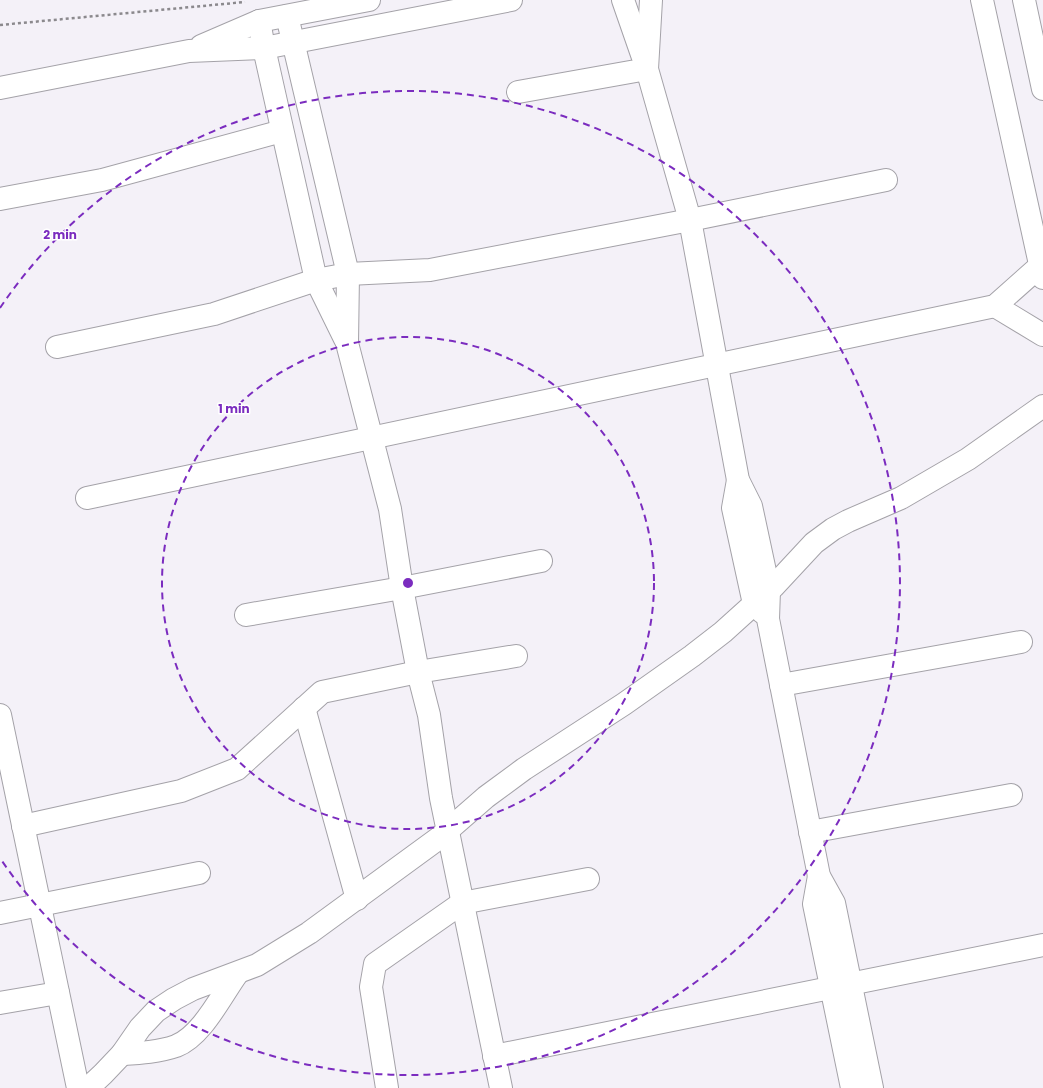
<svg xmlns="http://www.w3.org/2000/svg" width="1043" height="1088" viewBox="0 0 1043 1088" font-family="Poppins,sans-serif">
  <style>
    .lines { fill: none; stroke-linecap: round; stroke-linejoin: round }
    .minor-casing { stroke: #a4a2a8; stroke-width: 24 }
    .path { stroke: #8b898d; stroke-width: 2.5; stroke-dasharray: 3 3; stroke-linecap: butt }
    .minor { stroke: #fff; stroke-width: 22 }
    .ring { fill: none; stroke: #7b2cbf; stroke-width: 2; stroke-dasharray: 7 5 }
    .centre { fill: #7b2cbf; stroke: #fff; stroke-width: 2 }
    .ring-label { font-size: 12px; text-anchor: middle; font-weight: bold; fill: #7b2cbf; stroke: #fff; stroke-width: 3; stroke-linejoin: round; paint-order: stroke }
  </style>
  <rect width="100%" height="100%" fill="#f4f1f8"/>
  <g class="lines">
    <defs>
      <g id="minor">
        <polyline points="651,0 647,69 690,220 738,480 751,506 769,590 768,619 819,876 834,903 872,1088"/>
        <polyline points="982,0 1043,278"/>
        <polyline points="1024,0 1043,89"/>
        <polyline points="287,16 348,274 347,343 390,509 402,588 418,672 429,715 441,798 501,1088"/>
        <polyline points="259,21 264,48 316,280 345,339"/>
        <polyline points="201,46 259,21 369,0"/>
        <polyline points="0,88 189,51 264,48 511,0"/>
        <polyline points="518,92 647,69 623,0"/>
        <polyline points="0,199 102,180 282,131"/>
        <polyline points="995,306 1043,335"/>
        <polyline points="57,347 214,314 316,280 348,274 430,270 690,220 886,180"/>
        <polyline points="738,480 733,508 754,604 762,612"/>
        <polyline points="87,498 995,306 1040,266"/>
        <polyline points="246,615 402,588 541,561"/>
        <polyline points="781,685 1021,642"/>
        <polyline points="304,708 357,899"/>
        <polyline points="0,715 78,1088"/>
        <polyline points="23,826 181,791 237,769 322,692 418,672 516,656"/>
        <polyline points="810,832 1011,795"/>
        <polyline points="819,876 814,904 852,1088"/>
        <polyline points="0,913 199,873"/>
        <polyline points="0,1003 58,993"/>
        <path d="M122,1054C140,1053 159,1052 176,1046C202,1036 221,996 237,974"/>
        <polyline points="494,1056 1043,945"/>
        <polyline points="88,1088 103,1074 122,1054 140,1028 156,1011 174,999 193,989 257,965 309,933 439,838 486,797 524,769 624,704 692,656 723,632 774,586 814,543 833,529 848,521 901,498 968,459 1043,406"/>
        <polyline points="387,1088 371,987 375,964 462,903 588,879"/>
      </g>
    </defs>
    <use href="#minor" class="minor-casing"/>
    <polyline class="path" points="0,25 245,2"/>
    <use href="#minor" class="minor"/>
  </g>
  <g class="ring">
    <circle cx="408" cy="583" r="246"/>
    <path d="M0 308A492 492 0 1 1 0 858"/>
  </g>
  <circle cx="408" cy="583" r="6" class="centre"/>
  <g class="ring-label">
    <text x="60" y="239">2 min</text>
    <text x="234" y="413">1 min</text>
  </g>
</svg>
